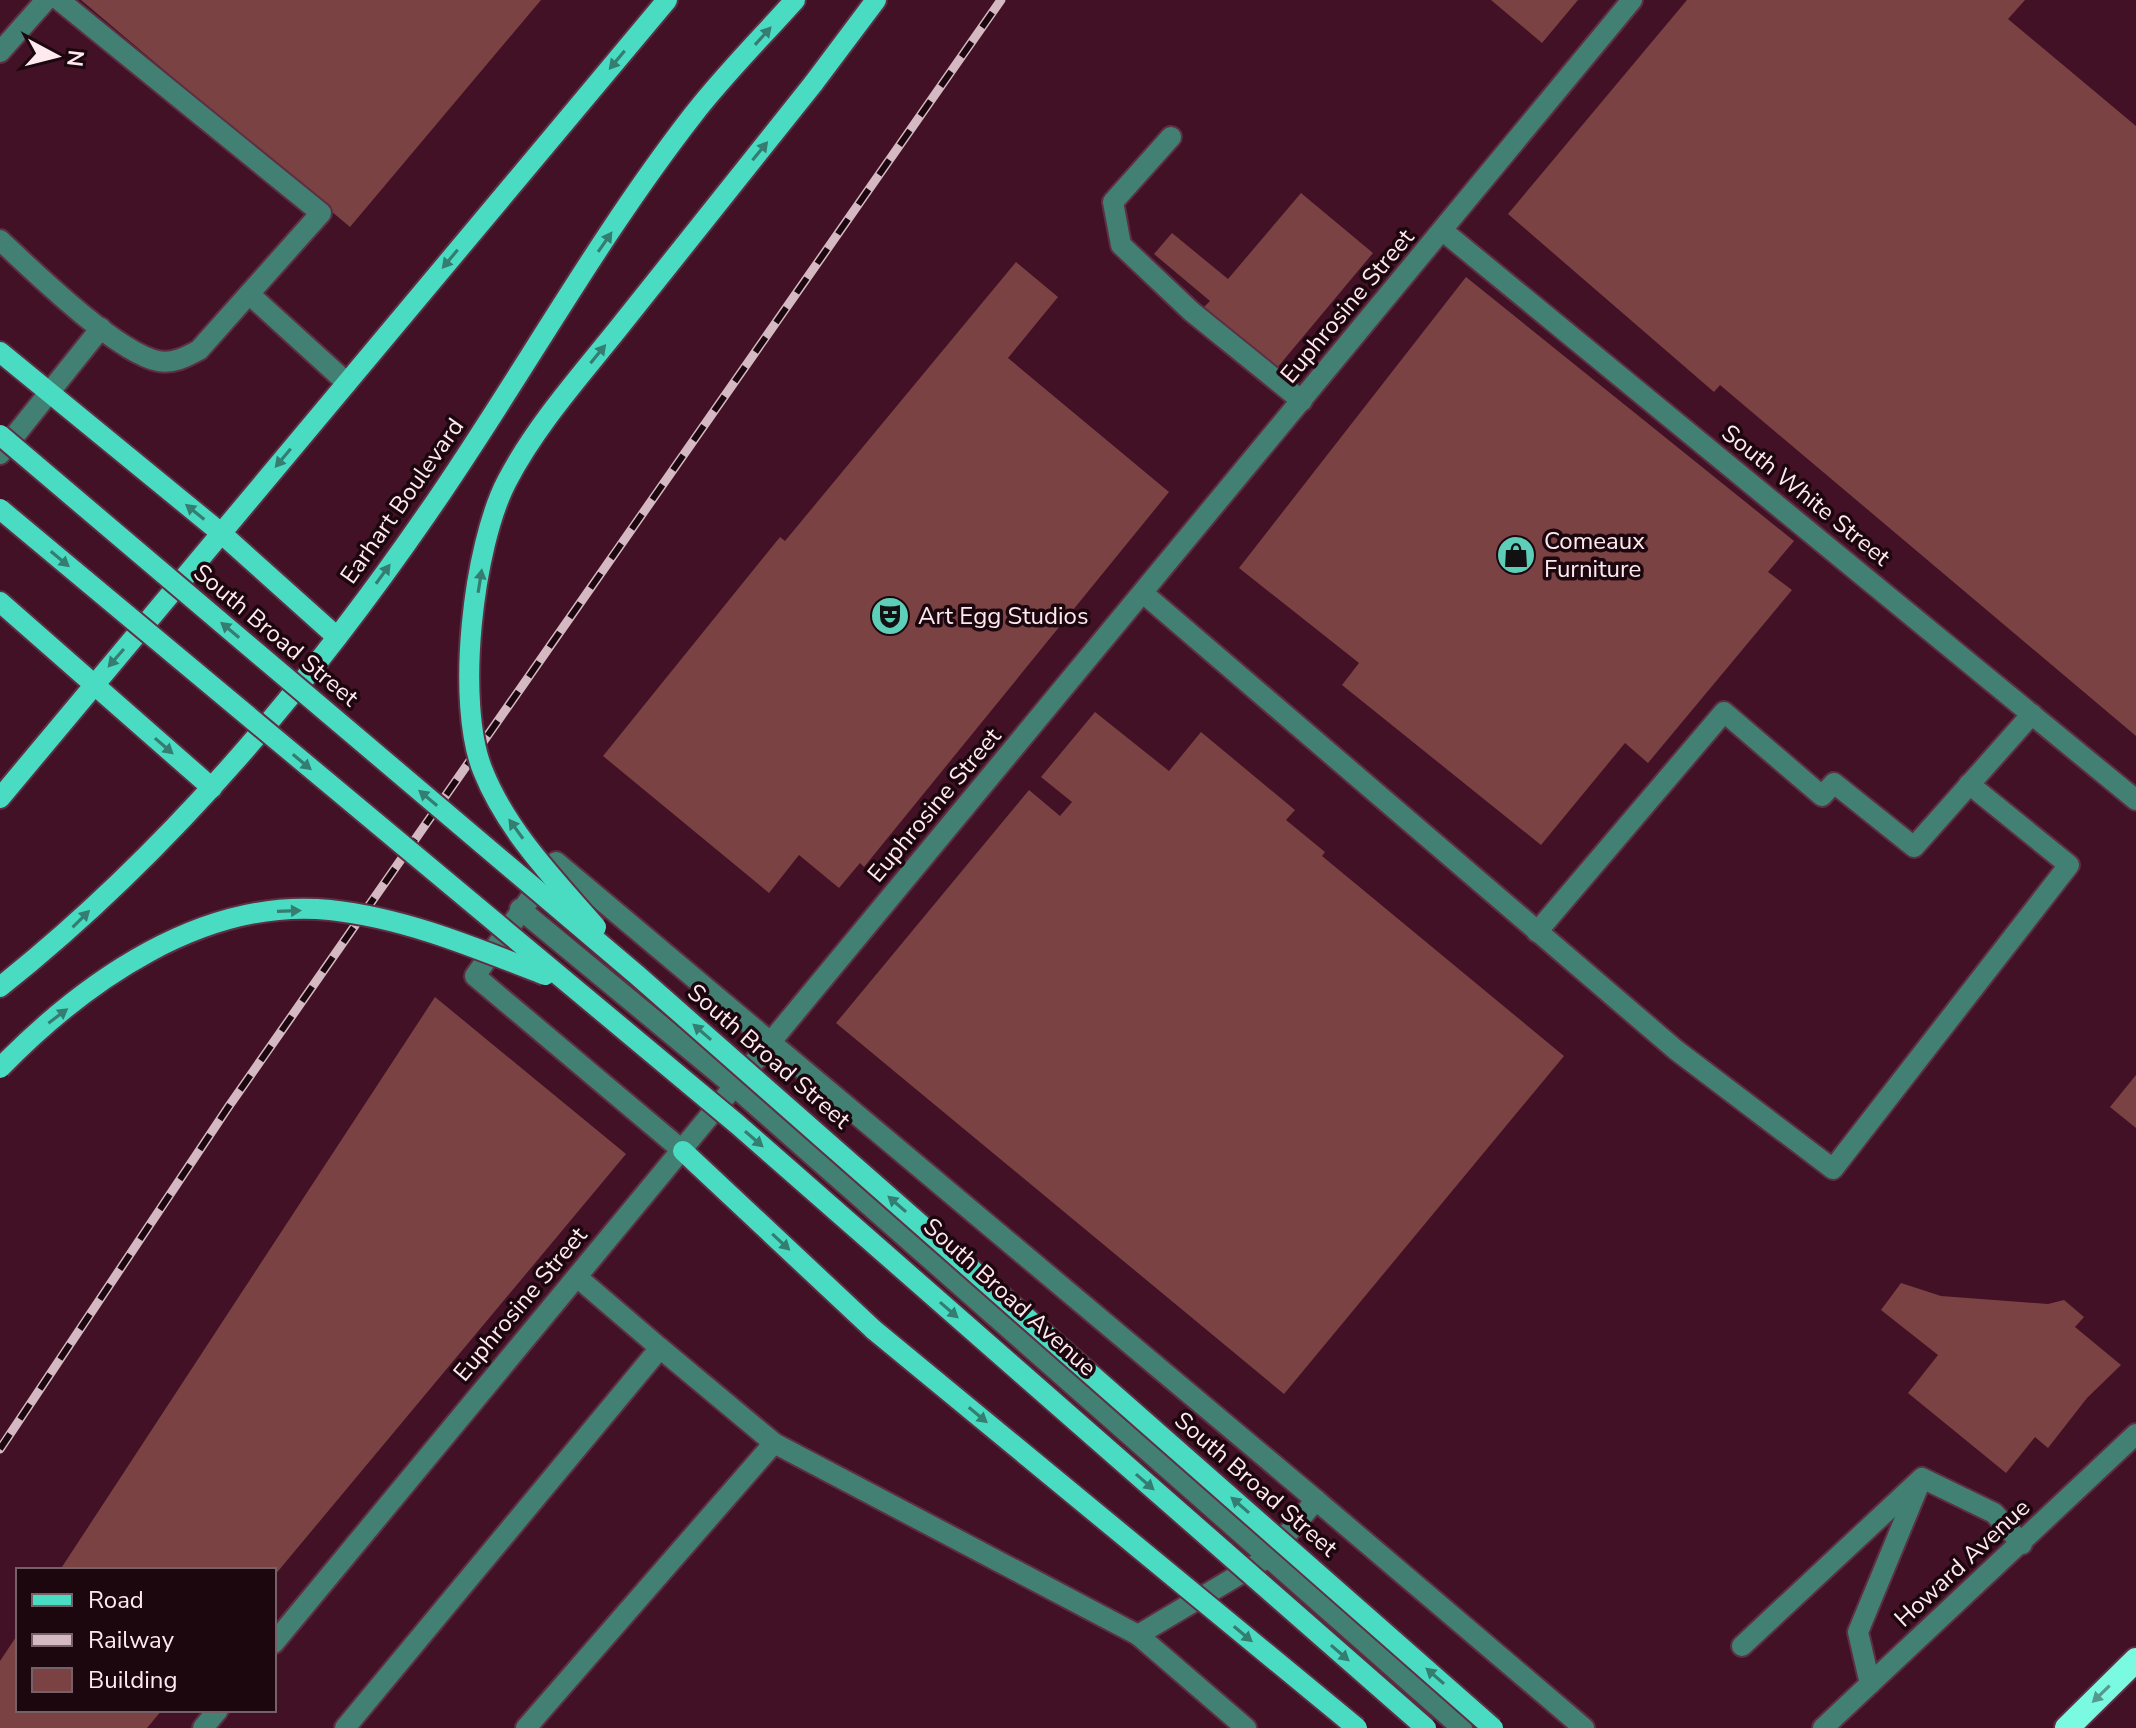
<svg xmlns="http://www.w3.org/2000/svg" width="2136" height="1728" viewBox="0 0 2136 1728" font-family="'Nunito Sans',sans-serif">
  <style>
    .building { fill: #7b4243 }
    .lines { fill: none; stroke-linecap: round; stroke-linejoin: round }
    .minor-casing { stroke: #5d2f42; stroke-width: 24 }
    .major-casing { stroke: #5d2f42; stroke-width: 24 }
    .highway-casing { stroke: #5d2f42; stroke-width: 28 }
    .minor { stroke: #428074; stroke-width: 20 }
    .major { stroke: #4adcc2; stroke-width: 20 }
    .highway { stroke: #7afae1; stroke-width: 24 }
    .rail-casing { stroke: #d4b8c2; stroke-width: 9 }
    .rail { stroke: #1c070f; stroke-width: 6; stroke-dasharray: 18; stroke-linecap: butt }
    .major-bridge-casing { stroke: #5d2f42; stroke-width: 24; stroke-linecap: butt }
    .major-bridge { stroke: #4adcc2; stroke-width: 20 }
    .oneway { fill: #357c71 }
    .oneway2 { fill: #54998d }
    .labels { text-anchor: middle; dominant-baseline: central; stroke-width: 7; stroke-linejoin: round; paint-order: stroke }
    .street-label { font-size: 24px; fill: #fee9ef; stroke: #1c070f }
    .poi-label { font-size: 24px; fill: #fee9ef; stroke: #1c070f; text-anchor: start }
  </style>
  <rect width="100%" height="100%" fill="#431126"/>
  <g class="building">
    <polygon points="81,0 541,0 350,227"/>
    <polygon points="1491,0 1578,0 1542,43"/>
    <polygon points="1687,0 2025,0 2008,19 2136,126 2136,736 1720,385 1714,392 1508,214"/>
    <polygon points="1301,193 1373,253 1277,368 1204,307 1210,301 1154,254 1172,233 1228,279"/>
    <polygon points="1016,262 1058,297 1008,358 1169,492 864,867 860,863 839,888 799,855 769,893 603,756 780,537 785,541"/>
    <polygon points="1466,277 1794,541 1768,572 1792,590 1648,763 1625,743 1541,845 1342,685 1359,663 1239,568"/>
    <polygon points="1095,712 1169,771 1201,732 1295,810 1286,820 1325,852 1322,856 1564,1056 1284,1394 836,1023 1029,790 1060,816 1072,802 1041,777"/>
    <polygon points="435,997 626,1154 274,1576 274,1570 60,1570"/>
    <polygon points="2136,1075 2136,1128 2110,1107"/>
    <polygon points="1901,1283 1941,1296 2048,1304 2064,1300 2084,1317 2075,1327 2121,1365 2087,1398 2048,1448 2035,1437 2006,1473 1908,1393 1938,1355 1881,1310"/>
    <polygon points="18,1634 18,1710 162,1710 147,1728 0,1728 0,1661"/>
  </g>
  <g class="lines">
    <defs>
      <g id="minor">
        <polyline points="0,52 46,0"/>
        <polyline points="1171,137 1113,202 1121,245 1192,312 1302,401"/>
        <polyline points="1443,231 2136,800"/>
        <path d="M0,240C33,271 116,352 158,361C173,364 186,357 199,350L321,213L59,0"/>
        <polyline points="249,294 347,383"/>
        <polyline points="0,454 101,328"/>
        <polyline points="1143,593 1676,1050 1833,1169 2069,865 1969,784"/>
        <polyline points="520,909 734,1086 1462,1728"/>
        <polyline points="1537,932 1724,712 1822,796 1834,783 1914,847 2032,714"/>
        <polyline points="683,1151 475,976 556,862 1316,1500"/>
        <polyline points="577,1277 660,1348"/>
        <polyline points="1138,1635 1267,1558 1316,1500 1584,1728"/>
        <polyline points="274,1643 1632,0"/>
        <polyline points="1742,1646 1922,1478 1994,1513 2022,1544"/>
        <polyline points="1870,1684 1858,1632 1919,1485"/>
        <polyline points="203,1728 218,1710"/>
        <polyline points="345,1728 660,1348 774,1443 1138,1635 1246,1728"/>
        <polyline points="526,1728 774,1443"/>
        <polyline points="1823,1728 2136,1434"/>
      </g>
      <g id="major">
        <polyline points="813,84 876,0"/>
        <polyline points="0,352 221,533 337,637"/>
        <polyline points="0,602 212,788"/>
        <polyline points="0,798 667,0"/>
        <path d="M0,987C166,855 307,688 427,514C518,383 595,241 693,115C724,75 761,38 795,0"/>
        <polyline points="683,1151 874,1330"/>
      </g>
      <polyline id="highway" points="2067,1728 2136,1660"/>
    </defs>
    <use href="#minor" class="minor-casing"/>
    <use href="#major" class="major-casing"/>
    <use href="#highway" class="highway-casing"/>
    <use href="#minor" class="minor"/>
    <use href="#major" class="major"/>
    <use href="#highway" class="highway"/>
    <defs>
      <polyline id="rail" points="0,1449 229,1106 1001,0"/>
    </defs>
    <use href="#rail" class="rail-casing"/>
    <use href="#rail" class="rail"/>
    <defs>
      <g id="major-bridge">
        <polyline points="0,435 637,975 1493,1728"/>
        <polyline points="0,509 737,1124 1426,1728"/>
        <path d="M596,927C554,879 507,831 483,771C455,703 473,546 507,481C536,425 582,374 621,325C685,245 749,165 813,84"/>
        <path d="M0,1068C84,982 203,897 330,910C405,918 476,948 545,975"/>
        <polyline points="874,1330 1357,1728"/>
      </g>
    </defs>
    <use href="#major-bridge" class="major-bridge-casing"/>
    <use href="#major-bridge" class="major-bridge"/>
  </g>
  <defs><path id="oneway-solid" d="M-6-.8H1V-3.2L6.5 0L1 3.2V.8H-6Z" transform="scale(2)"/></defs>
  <g class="oneway">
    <use href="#oneway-solid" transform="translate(763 36) rotate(-48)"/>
    <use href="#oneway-solid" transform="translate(617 60) rotate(130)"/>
    <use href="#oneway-solid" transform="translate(760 151) rotate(-51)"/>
    <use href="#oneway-solid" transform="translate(605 242) rotate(-55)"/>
    <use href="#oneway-solid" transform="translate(450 259) rotate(130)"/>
    <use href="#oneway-solid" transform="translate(598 354) rotate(-51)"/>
    <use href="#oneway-solid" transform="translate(283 458) rotate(130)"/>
    <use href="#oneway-solid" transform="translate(195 512) rotate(-141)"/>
    <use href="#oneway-solid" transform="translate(60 559) rotate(40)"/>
    <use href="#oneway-solid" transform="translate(383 574) rotate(-54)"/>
    <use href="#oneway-solid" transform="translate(480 581) rotate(-81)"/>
    <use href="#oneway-solid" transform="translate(230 630) rotate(-140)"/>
    <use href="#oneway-solid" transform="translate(116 658) rotate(131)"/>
    <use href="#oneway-solid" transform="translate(164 746) rotate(41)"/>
    <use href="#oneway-solid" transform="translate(302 762) rotate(40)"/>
    <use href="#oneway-solid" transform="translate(428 798) rotate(-140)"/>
    <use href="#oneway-solid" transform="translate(516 829) rotate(-126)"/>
    <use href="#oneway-solid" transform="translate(289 911) rotate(-2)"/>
    <use href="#oneway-solid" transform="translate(81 919) rotate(-45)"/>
    <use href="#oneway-solid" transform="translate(58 1016) rotate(-37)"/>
    <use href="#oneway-solid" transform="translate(702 1032) rotate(-139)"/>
    <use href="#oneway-solid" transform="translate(754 1139) rotate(41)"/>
    <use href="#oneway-solid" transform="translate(897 1204) rotate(-139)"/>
    <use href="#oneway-solid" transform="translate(781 1242) rotate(43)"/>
    <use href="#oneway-solid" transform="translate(949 1310) rotate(41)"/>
    <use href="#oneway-solid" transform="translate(978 1415) rotate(40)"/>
    <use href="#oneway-solid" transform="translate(1145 1482) rotate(41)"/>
    <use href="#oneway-solid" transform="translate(1240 1505) rotate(-139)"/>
    <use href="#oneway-solid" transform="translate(1243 1634) rotate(40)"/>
    <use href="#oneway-solid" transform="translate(1340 1653) rotate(41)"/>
    <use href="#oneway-solid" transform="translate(1435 1676) rotate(-139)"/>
  </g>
  <use class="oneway2" href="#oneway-solid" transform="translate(2101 1694) rotate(136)"/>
  <defs>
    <symbol id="shop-disc" viewBox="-11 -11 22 22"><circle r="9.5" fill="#5dceb8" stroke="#1c070f"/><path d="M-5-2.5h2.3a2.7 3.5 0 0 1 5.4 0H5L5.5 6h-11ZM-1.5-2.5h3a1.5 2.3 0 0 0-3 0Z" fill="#111"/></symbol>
    <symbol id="theatre-disc" viewBox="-11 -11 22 22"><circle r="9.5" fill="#5dceb8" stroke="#1c070f"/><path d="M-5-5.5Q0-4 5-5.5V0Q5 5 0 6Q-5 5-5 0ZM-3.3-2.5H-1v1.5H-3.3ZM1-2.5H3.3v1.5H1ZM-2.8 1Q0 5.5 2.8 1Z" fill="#111"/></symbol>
  </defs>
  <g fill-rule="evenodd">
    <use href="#shop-disc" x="1494" y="533" width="44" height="44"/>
    <use href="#theatre-disc" x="868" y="594" width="44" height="44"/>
  </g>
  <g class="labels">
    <g class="street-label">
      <text transform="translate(1347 306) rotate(-50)">Euphrosine Street</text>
      <text transform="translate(1806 495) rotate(39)">South White Street</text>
      <text transform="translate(402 501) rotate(-55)">Earhart Boulevard</text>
      <text transform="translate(276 635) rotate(40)">South Broad Street</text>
      <text transform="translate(934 805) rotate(-50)">Euphrosine Street</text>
      <text transform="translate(769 1056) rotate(41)">South Broad Street</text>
      <text transform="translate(1010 1297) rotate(42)">South Broad Avenue</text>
      <text transform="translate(520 1304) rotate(-50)">Euphrosine Street</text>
      <text transform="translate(1256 1484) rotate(41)">South Broad Street</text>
      <text transform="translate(1962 1563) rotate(-43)">Howard Avenue</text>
    </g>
    <g class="poi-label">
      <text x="1544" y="541">Comeaux<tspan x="1544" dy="28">Furniture</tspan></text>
      <text x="918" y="616">Art Egg Studios</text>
    </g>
  </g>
  <rect x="16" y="1568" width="260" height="144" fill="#1c070f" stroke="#766169" stroke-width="2"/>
  <rect x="32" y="1594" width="40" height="12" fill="#4adcc2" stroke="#766169" stroke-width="2"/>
  <text x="88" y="1608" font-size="24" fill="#fee9ef">Road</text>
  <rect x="32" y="1634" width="40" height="12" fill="#d4b8c2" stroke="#766169" stroke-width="2"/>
  <text x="88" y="1648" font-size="24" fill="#fee9ef">Railway</text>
  <rect x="32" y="1668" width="40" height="24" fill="#7b4243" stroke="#766169" stroke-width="2"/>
  <text x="88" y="1688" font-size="24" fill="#fee9ef">Building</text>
  <g transform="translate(56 56) rotate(97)" stroke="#1c070f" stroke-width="6" paint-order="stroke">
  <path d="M0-6L14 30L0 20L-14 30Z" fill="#fee9ef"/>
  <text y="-12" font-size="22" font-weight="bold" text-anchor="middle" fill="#fee9ef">N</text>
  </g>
</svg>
